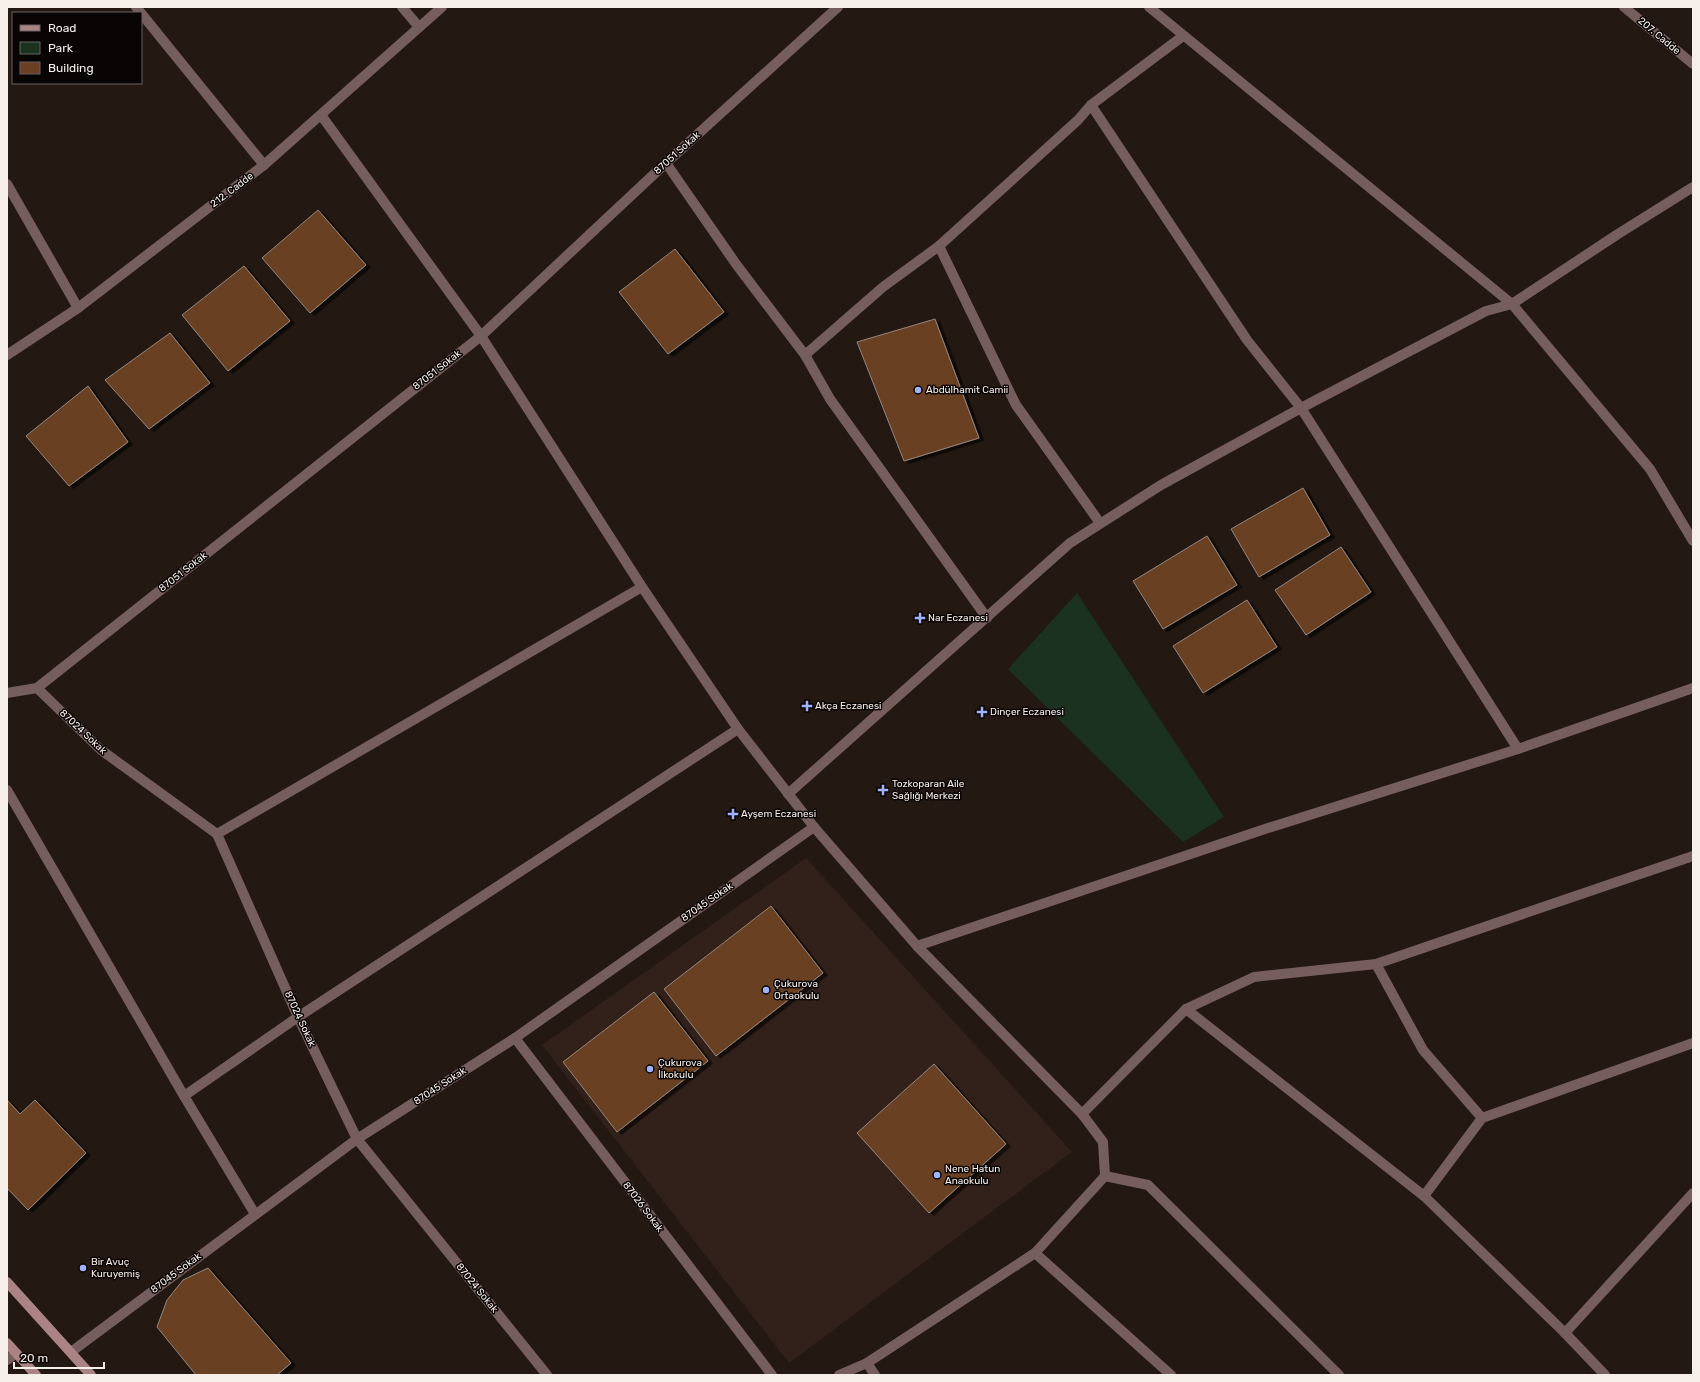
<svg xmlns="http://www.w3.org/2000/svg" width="1700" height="1382" viewBox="0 0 1700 1382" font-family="Rubik,sans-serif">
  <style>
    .education { fill: #32211a }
    .green { fill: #1a321f }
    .building { fill: #6b3f24; stroke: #95877f; filter: url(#shadow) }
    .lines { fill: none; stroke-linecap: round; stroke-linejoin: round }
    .minor { stroke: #765d5e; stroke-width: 10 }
    .tertiary { stroke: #765d5e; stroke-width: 10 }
    .secondary { stroke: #ab8384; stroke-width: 10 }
    .poi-dot { fill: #a1b2fd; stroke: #090504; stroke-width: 1.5 }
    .labels { text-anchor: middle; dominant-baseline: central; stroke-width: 3; stroke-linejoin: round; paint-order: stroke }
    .street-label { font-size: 10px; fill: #f6eee9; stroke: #090504 }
    .poi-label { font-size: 10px; fill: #f6eee9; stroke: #090504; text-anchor: start }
  </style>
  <defs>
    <filter id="shadow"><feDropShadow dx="4.5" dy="2.5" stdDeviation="0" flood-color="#0009"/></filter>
  </defs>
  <rect width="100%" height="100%" fill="#231812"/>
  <polygon class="education" points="806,858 1072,1152 789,1363 542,1045"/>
  <polygon class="green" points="1077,593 1224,817 1183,842 1008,669"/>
  <g class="building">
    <polygon points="318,210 366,265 310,313 262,258"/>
    <polygon points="675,249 724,312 668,354 619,292"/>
    <polygon points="244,266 290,321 228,371 182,315"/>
    <polygon points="935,319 979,438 904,461 857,342"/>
    <polygon points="170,333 210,383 149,429 105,380"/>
    <polygon points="88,386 128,442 69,486 26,436"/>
    <polygon points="1303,488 1330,535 1259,577 1231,529"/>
    <polygon points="1207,536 1237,585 1163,629 1133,581"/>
    <polygon points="1341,547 1371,592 1306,635 1275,590"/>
    <polygon points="1247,600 1277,647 1203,693 1173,646"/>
    <polygon points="771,906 823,973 716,1056 664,989"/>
    <polygon points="654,992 708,1061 617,1132 563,1062"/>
    <polygon points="934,1064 1006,1144 929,1213 857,1133"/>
    <polygon points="7,1100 20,1114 35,1100 86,1153 28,1210 7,1188"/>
    <polygon points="208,1268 291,1363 277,1375 196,1375 157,1327 167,1300 183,1280"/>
  </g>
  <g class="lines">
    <g class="minor">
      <polyline points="136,7 264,165"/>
      <polyline points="402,7 419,27"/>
      <polyline points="1149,7 1512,304 1650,469 1693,541"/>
      <polyline points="1091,105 1247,340 1301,408 1518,749"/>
      <polyline points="321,115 481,336 642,587 738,729 814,827 917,946 1082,1114 1103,1142 1105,1176 1035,1253 867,1363 839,1375"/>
      <polyline points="666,163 736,264 805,355 830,399 987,618"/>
      <polyline points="7,184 78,308"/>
      <polyline points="939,246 1016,405 1100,523"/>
      <polyline points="805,355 883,287 939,246 1078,120 1091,105 1183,36"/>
      <polyline points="37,688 101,750 217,834 298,1017 357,1139 547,1375"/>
      <polyline points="7,693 37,688 481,336 666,163 838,7"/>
      <polyline points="7,790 184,1096 255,1214"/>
      <polyline points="788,794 1070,543 1161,485 1301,408 1486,311 1512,304 1618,234 1693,187"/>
      <polyline points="217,834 642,587"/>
      <polyline points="917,946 1265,829 1518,749 1693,688"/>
      <polyline points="1376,964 1423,1050 1482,1118"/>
      <polyline points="1186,1009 1424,1196 1565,1333 1605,1375"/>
      <polyline points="515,1038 772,1375"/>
      <polyline points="184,1096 298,1017 738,729"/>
      <polyline points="1082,1114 1186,1009 1254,977 1376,964 1693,856"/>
      <polyline points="1105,1176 1148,1185 1339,1375"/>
      <polyline points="1424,1196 1482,1118 1693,1043"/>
      <polyline points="1035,1253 1171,1375"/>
      <polyline points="1565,1333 1693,1193"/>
      <polyline points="71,1352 357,1139 515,1038 814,827"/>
      <polyline points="7,1360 16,1353"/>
      <polyline points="867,1363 875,1375"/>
    </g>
    <g class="tertiary">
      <polyline points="1624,7 1693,64"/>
      <polyline points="7,355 78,308 264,165 442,7"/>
    </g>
    <g class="secondary">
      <polyline points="7,1282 91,1375"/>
      <polyline points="7,1343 36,1375"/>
    </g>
  </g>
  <g class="poi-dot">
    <circle cx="918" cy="390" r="4"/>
    <path d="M918 612h4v4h4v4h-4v4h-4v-4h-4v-4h4z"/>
    <path d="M805 700h4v4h4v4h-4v4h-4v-4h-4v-4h4z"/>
    <path d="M980 706h4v4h4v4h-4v4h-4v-4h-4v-4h4z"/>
    <path d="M881 784h4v4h4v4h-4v4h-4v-4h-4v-4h4z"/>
    <path d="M731 808h4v4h4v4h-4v4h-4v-4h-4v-4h4z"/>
    <circle cx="766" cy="990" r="4"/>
    <circle cx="650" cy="1069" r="4"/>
    <circle cx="937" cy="1175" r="4"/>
    <circle cx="83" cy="1268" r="4"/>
  </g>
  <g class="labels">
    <g class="street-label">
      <text transform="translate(1659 36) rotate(40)">207. Cadde</text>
      <text transform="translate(677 153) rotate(-42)">87051 Sokak</text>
      <text transform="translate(232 190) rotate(-37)">212. Cadde</text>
      <text transform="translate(437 370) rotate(-38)">87051 Sokak</text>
      <text transform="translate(183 572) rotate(-38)">87051 Sokak</text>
      <text transform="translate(83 732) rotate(43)">87024 Sokak</text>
      <text transform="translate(707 902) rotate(-35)">87045 Sokak</text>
      <text transform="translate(300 1019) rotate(65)">87024 Sokak</text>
      <text transform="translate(440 1086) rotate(-33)">87045 Sokak</text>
      <text transform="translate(643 1207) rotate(53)">87026 Sokak</text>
      <text transform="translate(176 1273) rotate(-37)">87045 Sokak</text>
      <text transform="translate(477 1288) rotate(51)">87024 Sokak</text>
    </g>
    <g class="poi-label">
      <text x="926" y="390">Abdülhamit Camii</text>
      <text x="928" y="618">Nar Eczanesi</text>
      <text x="815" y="706">Akça Eczanesi</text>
      <text x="990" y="712">Dinçer Eczanesi</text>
      <text x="892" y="784">Tozkoparan Aile<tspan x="892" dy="12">Sağlığı Merkezi</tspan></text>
      <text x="741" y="814">Ayşem Eczanesi</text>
      <text x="774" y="984">Çukurova<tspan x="774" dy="12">Ortaokulu</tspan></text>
      <text x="658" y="1063">Çukurova<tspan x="658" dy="12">İlkokulu</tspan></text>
      <text x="945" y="1169">Nene Hatun<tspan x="945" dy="12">Anaokulu</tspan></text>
      <text x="91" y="1262">Bir Avuç<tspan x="91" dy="12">Kuruyemiş</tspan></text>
    </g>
  </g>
  <rect width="1700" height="1382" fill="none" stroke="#f6eee9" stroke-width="16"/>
  <rect x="12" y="12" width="130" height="72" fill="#090504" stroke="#686260"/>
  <rect x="20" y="25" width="20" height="6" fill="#ab8384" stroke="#686260"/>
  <text x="48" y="32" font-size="12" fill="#f6eee9">Road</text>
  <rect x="20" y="42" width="20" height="12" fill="#1a321f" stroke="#686260"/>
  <text x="48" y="52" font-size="12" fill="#f6eee9">Park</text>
  <rect x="20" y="62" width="20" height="12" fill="#6b3f24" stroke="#686260"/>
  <text x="48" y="72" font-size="12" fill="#f6eee9">Building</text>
  <path d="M14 1362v6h90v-6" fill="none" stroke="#f6eee9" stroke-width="2"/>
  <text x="20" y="1362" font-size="12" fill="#f6eee9" stroke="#090504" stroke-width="3" paint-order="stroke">20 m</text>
</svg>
